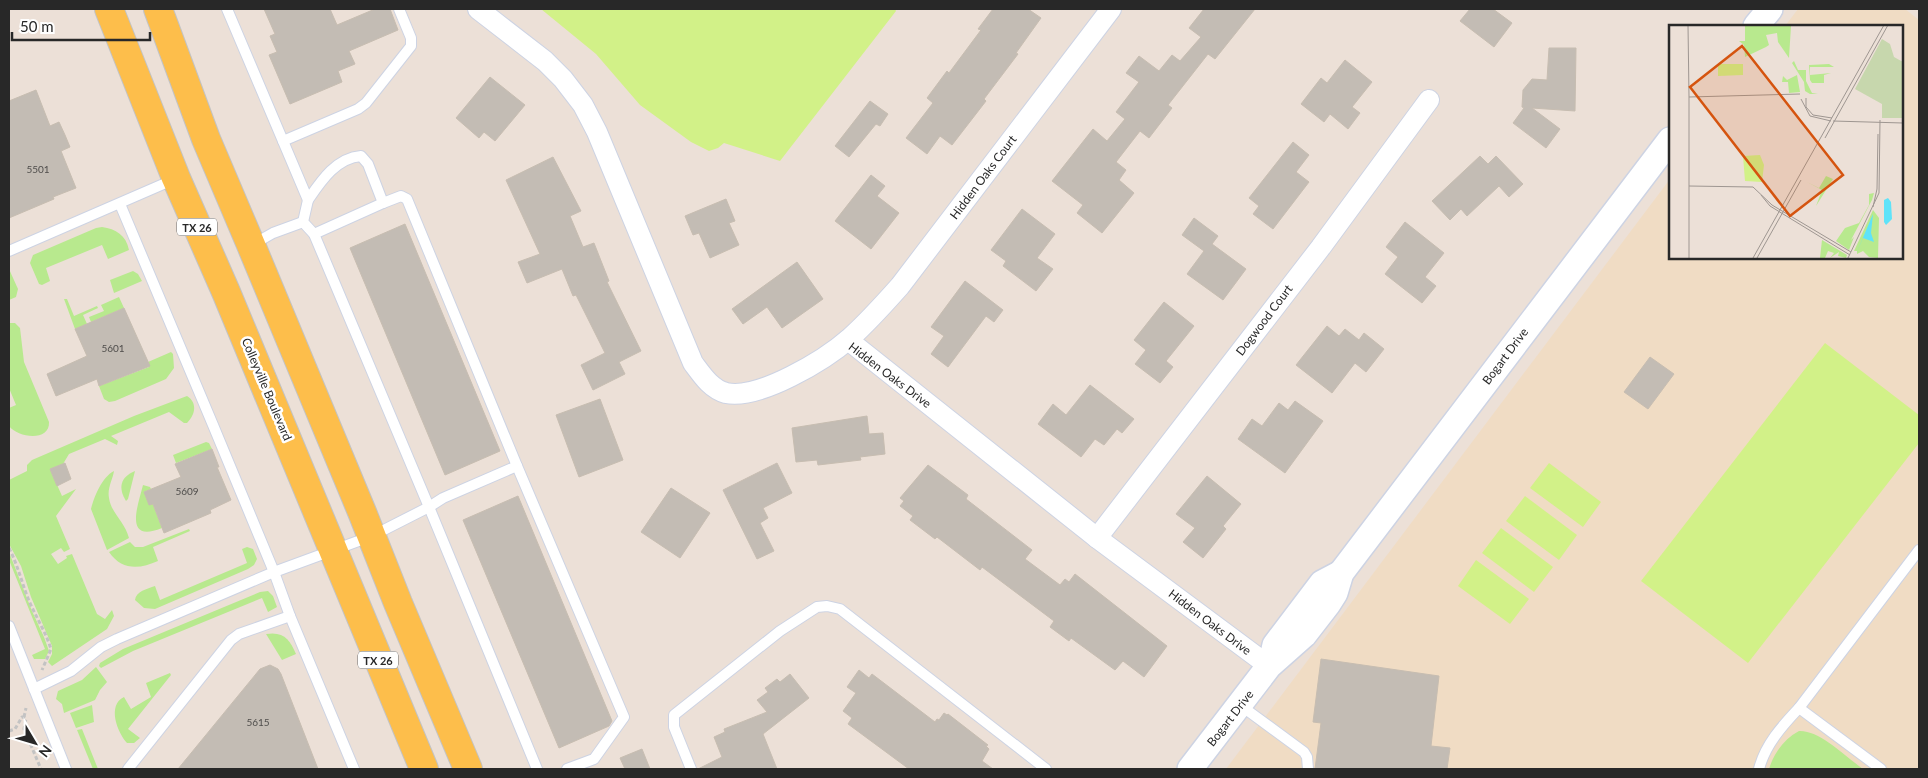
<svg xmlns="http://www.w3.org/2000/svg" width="1928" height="778" viewBox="0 0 1928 778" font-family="Lato,sans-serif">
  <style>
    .education { fill: #f0dcc4 }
    .green { fill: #b8e98e }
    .pitch { fill: #d2f188 }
    .building { fill: #c3bcb4; stroke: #c7bdb1 }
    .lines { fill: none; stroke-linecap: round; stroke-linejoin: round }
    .service-casing { stroke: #cdd3e3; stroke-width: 12 }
    .minor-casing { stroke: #cdd3e3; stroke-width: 22 }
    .tertiary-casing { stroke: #cdd3e3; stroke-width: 28 }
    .primary-casing { stroke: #c3c3c3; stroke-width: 30 }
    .path { stroke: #c3c3c3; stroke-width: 3; stroke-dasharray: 4 2.5; stroke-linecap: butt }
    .service { stroke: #fff; stroke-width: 10 }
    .minor { stroke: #fff; stroke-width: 20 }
    .tertiary { stroke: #fff; stroke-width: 25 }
    .primary { stroke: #fdbe4b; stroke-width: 28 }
    .labels { text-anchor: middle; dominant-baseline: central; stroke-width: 5; stroke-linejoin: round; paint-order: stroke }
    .number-label { font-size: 10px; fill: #4f4d4b }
    .shield { fill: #fff; stroke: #686868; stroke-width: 1 }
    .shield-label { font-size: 11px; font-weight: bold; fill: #282828 }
    .street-label { font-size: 12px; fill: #282828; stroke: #fff }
    .inset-road { fill: none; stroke: #9e9691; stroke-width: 1 }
    .view { fill: #d5540f; fill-opacity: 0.15; stroke: #d5540f; stroke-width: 2.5 }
    .inset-edge { fill: none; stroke: #282828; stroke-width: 2.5 }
  </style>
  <rect width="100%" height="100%" fill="#ece0d7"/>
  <polygon class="education" points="1798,9 1905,9 1919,20 1919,769 1226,769 1670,179 1670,258 1902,258 1902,26 1785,26"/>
  <g class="green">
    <path d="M102,227C116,229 126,235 129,250L108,259L102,245L46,268L50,281L42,285L39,284L30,263L33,255L96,228Z"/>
    <polygon points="9,269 18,289 16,297 9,300"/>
    <polygon points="133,271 138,274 142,281 114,293 110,280"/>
    <polygon points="119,297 124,308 91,322 89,317 104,311 101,305"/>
    <polygon points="64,299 67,299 74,316 97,306 98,308 83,315 87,324 75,329"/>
    <path d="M9,323H15L20,328L24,362L49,422C50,442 18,438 9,426V408L16,405L9,388Z"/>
    <polygon points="171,352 173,354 174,368 166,379 115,401 109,402 104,399 99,386 149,367 148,362"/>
    <path d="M187,396C198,403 195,415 187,423H184L169,412L111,436L118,441L117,445L105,439L69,454L63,464L50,469L62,496L76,489L56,516L70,549L64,552L61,548L51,554L58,564L67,558L66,556L72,554L97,614L105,619L112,610L114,616L107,629L52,666L48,662L52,654V646L31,597L21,566L9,544V480L27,471V465L32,460L134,416Z"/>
    <polygon points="206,442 209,443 212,449 176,463 173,455"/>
    <path d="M114,471C113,479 107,488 109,498C111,513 125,522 129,538L107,550L91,509C94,497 102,477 114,471Z"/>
    <path d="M135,471L128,499L126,501C118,488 120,477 135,471Z"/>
    <path d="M143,485L150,487L151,489L144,492L153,504L162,528C123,544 138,505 143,485Z"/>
    <path d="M189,529L190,531L153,547L158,561C140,569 122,571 109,552L130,542L135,547H143Z"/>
    <path d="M247,547L253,549L257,559L254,565L248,569L155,609L144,608L135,600C136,591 147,589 155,586L160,600L247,563L242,549Z"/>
    <polygon points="9,552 32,611 44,637 49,651 45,659 34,659 32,655 45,649 9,560"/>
    <polygon points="268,591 273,596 277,607 268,612 262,598 133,651 101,668 99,666 100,663 123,649 260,592"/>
    <path d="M266,634C284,631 290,640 296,654L282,660Z"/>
    <polygon points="96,667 107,682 100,690 95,700 64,713 62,704 56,699 58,691 82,680"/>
    <path d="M170,673L171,675L128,729L140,738L134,743H127C117,732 107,705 124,697L131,709L151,697L146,683Z"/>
    <polygon points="92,705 94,722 76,728 70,713"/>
    <polygon points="82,729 98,769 93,769 77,730"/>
    <path d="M1799,731C1820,730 1846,757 1863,769H1769C1774,753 1784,739 1799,731Z"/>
  </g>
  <g class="pitch">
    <polygon points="541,9 895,9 896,11 780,161 724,143 718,148 709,151 691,142 640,105 596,54"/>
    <polygon points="1825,343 1919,415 1919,443 1748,663 1641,581"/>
    <polygon points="1549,463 1601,502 1583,527 1530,488"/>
    <polygon points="1525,496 1577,535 1559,560 1506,521"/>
    <polygon points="1501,528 1553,567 1534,592 1482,553"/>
    <polygon points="1476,560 1529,599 1510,624 1458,586"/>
  </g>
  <g class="building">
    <polygon points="264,9 330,9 337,25 375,9 390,9 398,30 349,51 355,64 338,71 342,82 290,104 269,55 277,52 270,36 275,34"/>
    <polygon points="993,9 1028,9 1041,18 1016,53 1018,54 984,99 986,101 952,145 940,136 927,154 906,138 933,103 927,98 947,71 949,73 981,30 978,29"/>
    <polygon points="1204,9 1255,9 1215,59 1208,54 1168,105 1172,108 1149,138 1140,131 1116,162 1126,170 1119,180 1134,193 1102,233 1077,213 1083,205 1052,181 1093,129 1107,141 1125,119 1116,112 1139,82 1126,73 1139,56 1159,71 1172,55 1180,61 1201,37 1189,28"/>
    <polygon points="1470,9 1493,9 1512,23 1494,47 1460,21"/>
    <polygon points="1549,48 1576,48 1575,111 1532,108 1560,129 1546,148 1513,123 1524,108 1522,107 1523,90 1532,79 1547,80"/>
    <polygon points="1345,60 1372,82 1352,107 1360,113 1348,129 1330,114 1324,122 1301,104 1321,78 1327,83"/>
    <polygon points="490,77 525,105 495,141 484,132 479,138 456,118"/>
    <polygon points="36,90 50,126 59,122 65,135 70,147 61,151 76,188 53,197 54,199 9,218 9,101"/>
    <polygon points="870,101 888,114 880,126 876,124 849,157 835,146"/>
    <polygon points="1293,142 1309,155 1296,172 1309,182 1273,229 1253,214 1259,206 1249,198"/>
    <polygon points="1480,156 1488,164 1496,156 1523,184 1509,197 1499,186 1467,216 1461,209 1450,220 1432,201"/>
    <polygon points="553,157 581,211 570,216 583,247 594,243 609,281 607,282 641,351 619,362 625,374 593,390 581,365 605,353 576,295 573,296 562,269 527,283 518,262 540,254 506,180"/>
    <polygon points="871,175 885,186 877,196 899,213 871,249 835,221"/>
    <polygon points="726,199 735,221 729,223 739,245 710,258 699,233 693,235 685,216"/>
    <polygon points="1022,209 1055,234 1037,258 1053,269 1036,291 1003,266 1006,261 991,250"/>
    <polygon points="1194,218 1218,236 1212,244 1246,269 1223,300 1187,274 1204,251 1182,235"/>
    <polygon points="1405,222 1444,253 1425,277 1436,286 1422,303 1385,274 1398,257 1386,247"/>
    <polygon points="405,224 500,451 445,475 350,248"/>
    <polygon points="797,262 823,299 782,328 767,307 743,324 732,309"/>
    <polygon points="965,281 1003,310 994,322 986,316 948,367 931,354 944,336 931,327"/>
    <polygon points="1164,302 1194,326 1166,361 1173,367 1160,383 1135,364 1146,350 1134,340"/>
    <polygon points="124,308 150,366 99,386 97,379 56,396 47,374 87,356 75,329"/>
    <polygon points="1327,326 1339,336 1345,329 1359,340 1364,333 1384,349 1366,372 1355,363 1332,393 1296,365"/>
    <polygon points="1650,357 1674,374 1648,409 1624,392"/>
    <polygon points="1090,385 1134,419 1122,433 1117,429 1104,445 1095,439 1081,457 1038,424 1053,404 1066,415"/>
    <polygon points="600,399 623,460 579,477 556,415"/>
    <polygon points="1295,401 1323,421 1285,473 1238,439 1252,419 1262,426 1279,403 1288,410"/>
    <polygon points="867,416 869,434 883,433 885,454 860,457 861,460 818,465 817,460 796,462 792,428"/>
    <polygon points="212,449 219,467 217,467 231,500 210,510 211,513 164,533 153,504 149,505 144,492 181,477 175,464"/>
    <polygon points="65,463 71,479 57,486 50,469"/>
    <polygon points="777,463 792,493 763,508 768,518 760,523 774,551 757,559 723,490"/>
    <polygon points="928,465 968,495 966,499 1032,550 1025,559 1060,585 1065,579 1069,582 1075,574 1167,646 1144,677 1123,661 1115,670 1071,638 1069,641 1050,627 1054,621 982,567 980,570 937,537 935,539 910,520 913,516 900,506 904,501 900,498"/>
    <polygon points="1207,476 1241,504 1223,526 1226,529 1203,558 1183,542 1195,528 1176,514"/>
    <polygon points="671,488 710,513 680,558 641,532"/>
    <polygon points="518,496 612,721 609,726 559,748 463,520"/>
    <polygon points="1321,659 1439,676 1431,746 1450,748 1447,769 1315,769 1321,723 1313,722"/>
    <polygon points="270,665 278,669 281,674 318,769 178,769 260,669"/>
    <polygon points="859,670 869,678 872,674 935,722 937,719 939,720 944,713 947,715 948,714 988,745 986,746 989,749 982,761 993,769 909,769 848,724 852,718 843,711 856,693 847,687"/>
    <polygon points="790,674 809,698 763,734 777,769 698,769 722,757 714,737 725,732 724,729 767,712 757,700 768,692 765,688 777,679 780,682"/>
    <polygon points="642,749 650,769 625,769 620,758"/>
  </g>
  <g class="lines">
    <defs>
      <g id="service">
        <path d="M227,9L308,200C321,181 336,158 361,156L368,164L383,203L401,196L407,199L517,466L624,717L594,759L567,769"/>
        <polyline points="283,141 358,109 366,103 411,46 411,38 399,9"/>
        <polyline points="308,200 303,222 314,234 429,507 537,769"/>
        <polyline points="120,204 213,425 274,572 290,616 354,769"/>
        <polyline points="314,234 383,203"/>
        <polyline points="252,245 273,233 303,222"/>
        <polyline points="9,251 175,179"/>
        <polyline points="9,626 66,769"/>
        <polyline points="34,689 71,671 101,647 117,639 274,572 372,536 429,507 443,498 517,466"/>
        <polyline points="1240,705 1304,752 1307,757 1308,769"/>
        <polyline points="1799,708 1881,769"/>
        <polyline points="128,769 231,640 239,634 290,616"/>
        <polyline points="691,769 674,727 674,715 780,631 817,607 827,606 840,609 1046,769"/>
        <path d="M1759,769C1765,745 1782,726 1799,708L1919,550"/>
      </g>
      <g id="minor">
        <path d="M478,9L545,61L563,79L583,105L597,132L693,363C702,375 711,389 726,393C759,400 825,360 850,338C868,322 884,304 900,286L1111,9"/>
        <polyline points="848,340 1097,538 1269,666"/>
        <polyline points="1097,538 1321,247 1429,100"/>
      </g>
      <g id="tertiary">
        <polyline points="1756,26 1770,9"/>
        <polyline points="1273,654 1275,645 1322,583 1341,573"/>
        <polyline points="1190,769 1269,666 1304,635 1328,604 1335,593 1341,573 1670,140"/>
      </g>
      <g id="primary">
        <polyline points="109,9 176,178 226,292 424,769"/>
        <polyline points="158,9 206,139 251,245 362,512 398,603 468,769"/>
      </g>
    </defs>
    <use href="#service" class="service-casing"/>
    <use href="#minor" class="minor-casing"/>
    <use href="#tertiary" class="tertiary-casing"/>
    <use href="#primary" class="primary-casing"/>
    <g class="path">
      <path d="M9,548C17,564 21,579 27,596C34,614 45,630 51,649L42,670"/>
      <polyline points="24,717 26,708"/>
      <polyline points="9,731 15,729 22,717 26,718 24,729 41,769"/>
    </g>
    <use href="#service" class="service"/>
    <use href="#minor" class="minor"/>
    <use href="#tertiary" class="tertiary"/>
    <use href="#primary" class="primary"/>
  </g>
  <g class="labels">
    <g class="number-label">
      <text x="38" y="169">5501</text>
      <text x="113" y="348">5601</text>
      <text x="187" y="491">5609</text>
      <text x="258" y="722">5615</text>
    </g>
    <g class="shield">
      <rect x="177" y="218.5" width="40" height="17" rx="4"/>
      <rect x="358" y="651.5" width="40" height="17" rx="4"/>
    </g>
    <g class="shield-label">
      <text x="197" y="227">TX 26</text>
      <text x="378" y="660">TX 26</text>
    </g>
    <g class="street-label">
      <text transform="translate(983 177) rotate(-53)">Hidden Oaks Court</text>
      <text transform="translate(1264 320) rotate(-53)">Dogwood Court</text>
      <text transform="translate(1505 356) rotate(-53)">Bogart Drive</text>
      <text transform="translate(890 375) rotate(37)">Hidden Oaks Drive</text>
      <text transform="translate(267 389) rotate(67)">Colleyville Boulevard</text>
      <text transform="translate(1210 622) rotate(37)">Hidden Oaks Drive</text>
      <text transform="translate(1230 718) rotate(-52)">Bogart Drive</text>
    </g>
  </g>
  <g transform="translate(1669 25)">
    <rect width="234" height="234" fill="#ece0d7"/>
    <path d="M76,1H122L120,33L109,17L108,8L97,10L100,20L97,22L76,32L75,20L70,16H76ZM125,36L129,45H137V56L143,68L149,69H141L136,66L135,57L123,38ZM160,39L165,42H141V50L162,48L155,50V58H143L141,55L140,40ZM128,50L131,67L120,68L119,57H113L114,51L118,55ZM157,151L164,154L147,181L153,165L138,157L150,163ZM205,168L203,175L182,215L185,212L180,225L167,216L176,203L190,198L200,180V169ZM204,185L210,193L209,233L200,232L194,226L188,229V226H185ZM153,215L178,230L177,233L169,231L170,227L161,233L165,228L159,226L156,233H151Z" fill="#b8e98e"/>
    <path d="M213,14L221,19L225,32L234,37V93H213V79L186,64Z" fill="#c7d7ad"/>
    <path d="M49,39H74V50L49,51ZM91,130L95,140L93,157L76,156L74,131Z" fill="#d2f188"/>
    <path d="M219,173L222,177L223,194L217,200L215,197V175ZM204,189L202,208L205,217L194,213L187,229Z" fill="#5fe3f9"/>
    <path class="inset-road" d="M19,0L20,72M20,72V233M20,72L131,69M137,73V82L144,90L163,93M132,74L141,91L162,96M164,96L234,98M156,113L219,0M20,161L84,162L103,180L182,227M92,170L101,181L181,230M204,182L208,164L209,109M84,233L215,0M88,233L132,155M179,233L210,168L211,95"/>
    <path class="view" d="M73,21L174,150L121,191L21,62Z"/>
    <rect width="234" height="234" class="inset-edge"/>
  </g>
  <rect width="1928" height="778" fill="none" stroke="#282828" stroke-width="20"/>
  <g transform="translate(35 743) rotate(128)" stroke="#ffffff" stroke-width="4" paint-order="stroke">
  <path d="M0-4L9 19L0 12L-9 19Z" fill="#282828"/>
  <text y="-8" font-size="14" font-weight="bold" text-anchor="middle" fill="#282828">N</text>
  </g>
  <path d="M12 32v8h138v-8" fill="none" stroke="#282828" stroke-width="2.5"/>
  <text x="20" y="32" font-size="15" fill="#282828" stroke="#ffffff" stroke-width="4" paint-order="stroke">50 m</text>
</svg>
